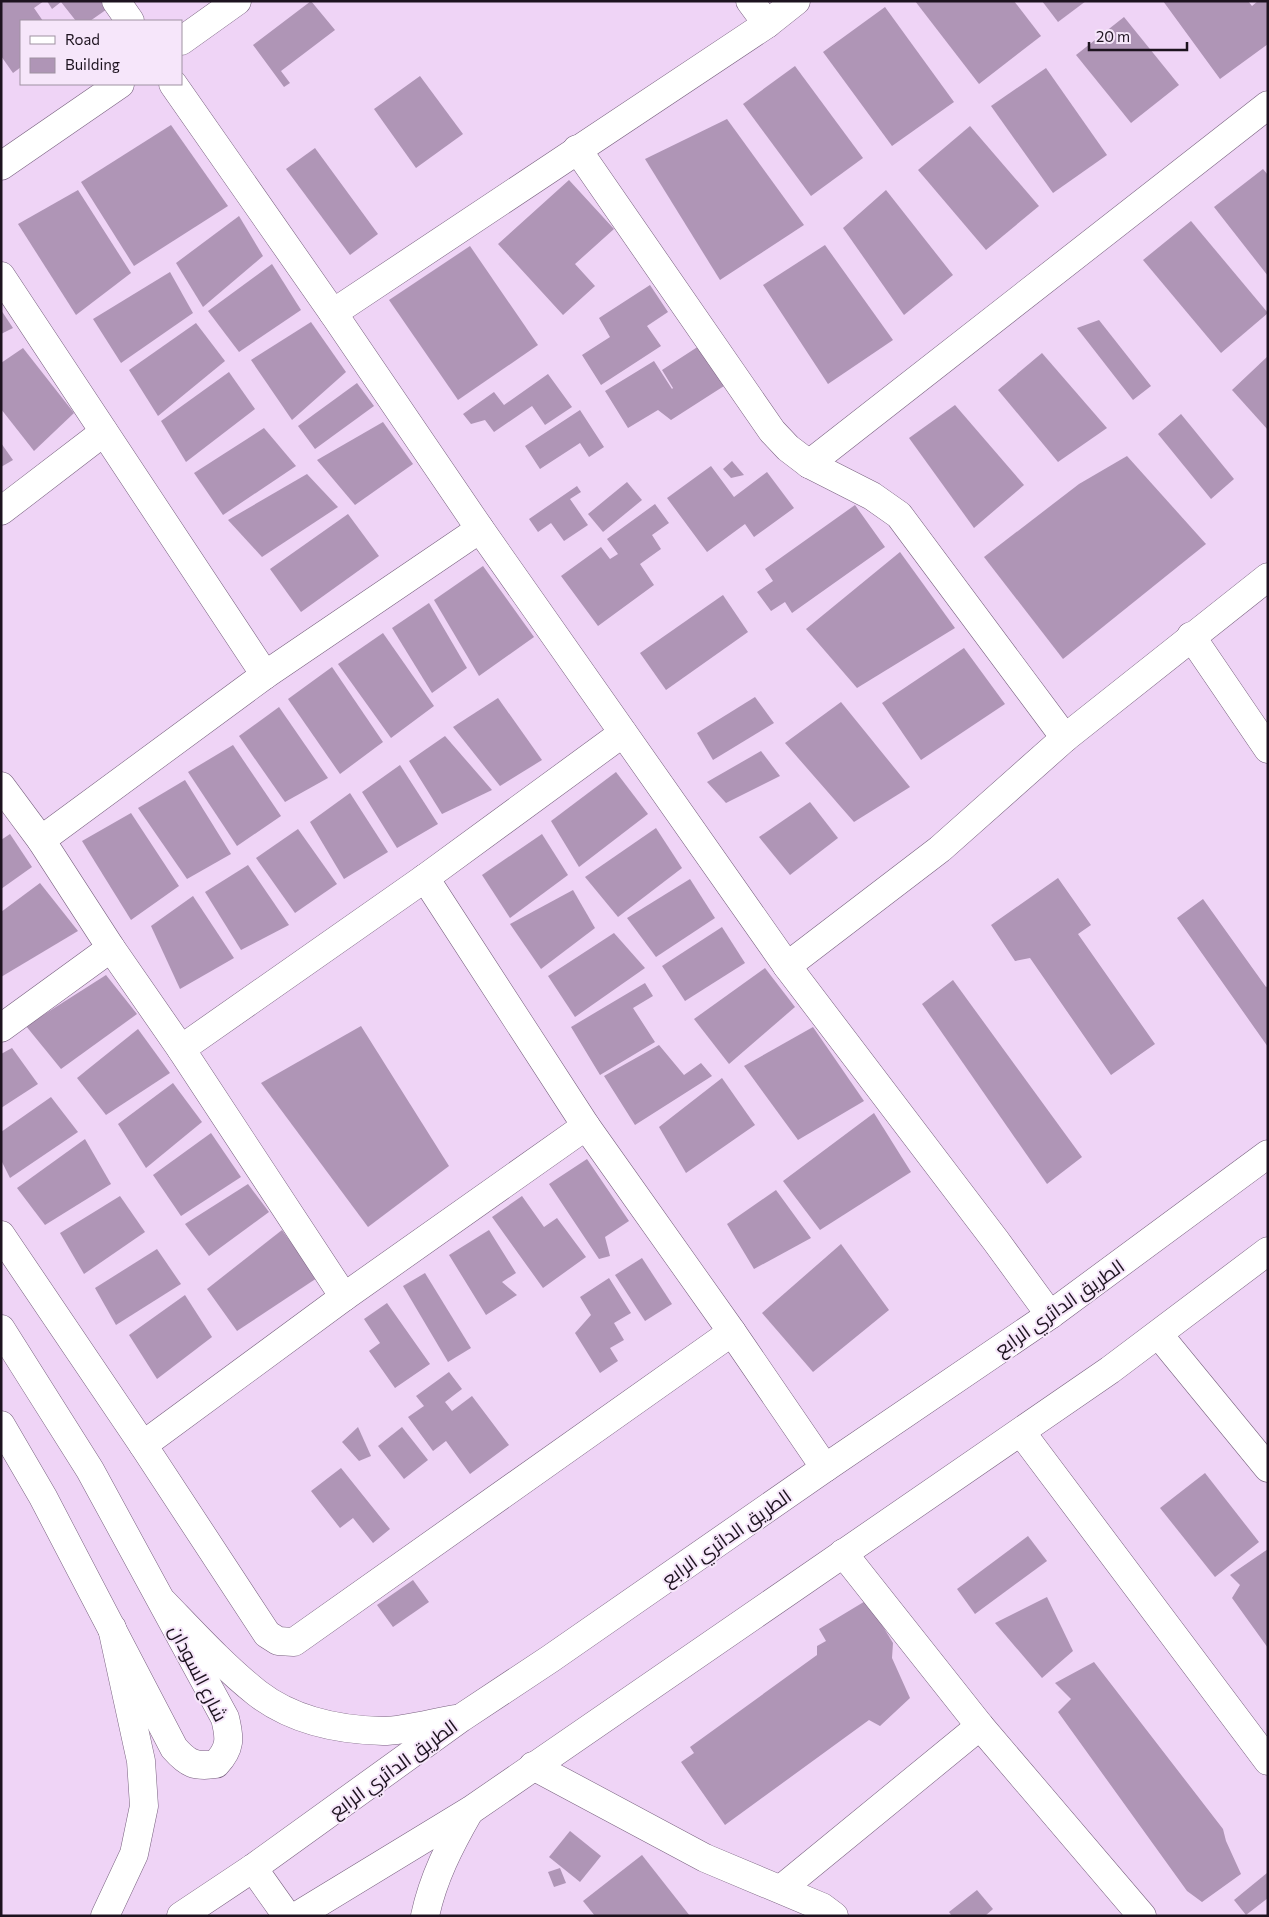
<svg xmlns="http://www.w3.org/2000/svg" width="1269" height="1917" viewBox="0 0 1269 1917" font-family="Commissioner,Cairo,sans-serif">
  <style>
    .building { fill: #af95b6 }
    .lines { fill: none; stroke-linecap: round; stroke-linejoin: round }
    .minor-casing { stroke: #78617f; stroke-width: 29 }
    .secondary-casing { stroke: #78617f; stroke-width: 29 }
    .primary-casing { stroke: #78617f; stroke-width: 29 }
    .minor { stroke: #fff; stroke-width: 28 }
    .secondary { stroke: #fff; stroke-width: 28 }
    .primary { stroke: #fff; stroke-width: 28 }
    .labels { text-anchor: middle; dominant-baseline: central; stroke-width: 4; stroke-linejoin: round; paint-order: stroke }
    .street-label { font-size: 19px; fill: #1d131f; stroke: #f6e6fa }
  </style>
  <rect width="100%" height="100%" fill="#efd4f6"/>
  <g class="building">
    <polygon points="1,1 44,1 34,8 43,21 21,21 21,67 13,73 1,56"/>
    <polygon points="47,1 106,1 110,7 90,21 76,21 61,2 52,9"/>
    <polygon points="311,1 335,30 281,71 290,83 284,87 253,45"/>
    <polygon points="915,1 1014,1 1041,36 979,84"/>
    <polygon points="1042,1 1086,1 1058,22"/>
    <polygon points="1163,1 1248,1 1252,6 1258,1 1268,1 1268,44 1220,79"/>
    <polygon points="885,7 954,102 892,146 823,52"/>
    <polygon points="1124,17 1179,85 1131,123 1076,55"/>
    <polygon points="795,66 863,158 811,196 743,104"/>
    <polygon points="1046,68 1107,155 1053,193 991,106"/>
    <polygon points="420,76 463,134 416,168 374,109"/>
    <polygon points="727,119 804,225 720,280 645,159"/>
    <polygon points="171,125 228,206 134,266 81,182"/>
    <polygon points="970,126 1039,206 986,250 918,170"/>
    <polygon points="315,148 378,234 350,255 286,169"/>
    <polygon points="1263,169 1268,175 1268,276 1214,207"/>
    <polygon points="569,180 614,229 575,264 595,286 563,315 498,244"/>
    <polygon points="78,190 131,273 76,315 18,224"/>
    <polygon points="886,190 953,275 904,315 843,228"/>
    <polygon points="239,216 263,256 203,307 176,263"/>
    <polygon points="1191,221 1268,313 1221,353 1143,260"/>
    <polygon points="825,245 893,340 828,384 763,285"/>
    <polygon points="470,246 538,345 458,400 389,300"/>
    <polygon points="272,264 301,310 239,352 208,311"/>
    <polygon points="170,272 193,313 121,363 93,319"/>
    <polygon points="650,285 668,312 647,326 661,346 601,385 582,355 610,337 599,318"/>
    <polygon points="1,310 13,328 1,334"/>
    <polygon points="1099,320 1151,386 1133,400 1077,328"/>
    <polygon points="311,322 346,372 292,420 251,360"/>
    <polygon points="196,323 225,361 158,416 129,370"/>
    <polygon points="699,346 724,386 671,420 658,410 628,428 605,391 654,361 672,389 673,388 662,370"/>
    <polygon points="23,348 74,413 34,451 1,409 1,363"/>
    <polygon points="1042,353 1107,428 1058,462 998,390"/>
    <polygon points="1268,356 1268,430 1232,390"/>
    <polygon points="229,372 255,409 186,462 161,421"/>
    <polygon points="548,374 572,407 545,425 532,406 494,432 485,420 471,424 463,414 494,392 504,405"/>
    <polygon points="357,383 374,406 315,449 298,426"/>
    <polygon points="955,405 1024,485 974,528 909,438"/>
    <polygon points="580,410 604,447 589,457 580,443 540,469 525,446"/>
    <polygon points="1181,414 1234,479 1211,499 1158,434"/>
    <polygon points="383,422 413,464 355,505 317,460"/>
    <polygon points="264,428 296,466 223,515 194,473"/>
    <polygon points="1,443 13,460 1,467"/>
    <polygon points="1127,456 1206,544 1063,659 984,557 1079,484"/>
    <polygon points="732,461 744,475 731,478 723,469"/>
    <polygon points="711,466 734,497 767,472 794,508 754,537 745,524 707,552 667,498"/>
    <polygon points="307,474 338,507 262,557 228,520"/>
    <polygon points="627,482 642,500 603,532 588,514"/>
    <polygon points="577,486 581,492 570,499 588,525 564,541 551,523 538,532 529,519"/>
    <polygon points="655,504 669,523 652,535 661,549 640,564 654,585 598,626 561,576 601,547 610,559 618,554 607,539"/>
    <polygon points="855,505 885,547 792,613 785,602 771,611 757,592 773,581 765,569"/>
    <polygon points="348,514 379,556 301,612 270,569"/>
    <polygon points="900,552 955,628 857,688 806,629"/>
    <polygon points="483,566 534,637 479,676 434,600"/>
    <polygon points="723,595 748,632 666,690 640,653"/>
    <polygon points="429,603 467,668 432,693 392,628"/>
    <polygon points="383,633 434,706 391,738 338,664"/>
    <polygon points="964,648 1005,704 921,760 882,703"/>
    <polygon points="332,667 383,742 340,774 288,699"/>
    <polygon points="755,697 774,723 713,760 697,733"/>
    <polygon points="498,698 542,760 500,786 453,727"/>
    <polygon points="841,702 910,787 854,822 785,743"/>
    <polygon points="279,707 328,778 285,802 239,736"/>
    <polygon points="445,736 492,790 442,814 409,761"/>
    <polygon points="233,745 281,816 237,846 188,772"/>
    <polygon points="761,751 780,776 726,803 707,782"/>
    <polygon points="400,765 438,824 397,848 362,792"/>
    <polygon points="616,772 648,814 579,867 551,821"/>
    <polygon points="185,780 231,854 187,879 138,808"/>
    <polygon points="350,793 388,852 344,879 310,822"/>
    <polygon points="810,802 838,838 790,875 759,837"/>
    <polygon points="131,813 179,886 131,920 82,841"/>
    <polygon points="656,828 682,868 618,917 585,877"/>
    <polygon points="298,829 337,884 295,913 256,858"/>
    <polygon points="10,834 32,867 1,889 1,840"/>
    <polygon points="542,834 568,875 510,918 482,875"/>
    <polygon points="248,865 289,925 241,950 205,892"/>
    <polygon points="1058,878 1091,925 1078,934 1155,1044 1111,1075 1030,958 1015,961 991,925"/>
    <polygon points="690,879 715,918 656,957 627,918"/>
    <polygon points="40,883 78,931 1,977 1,912"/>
    <polygon points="573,890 595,928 541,969 510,924"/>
    <polygon points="193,896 234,958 180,989 151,926"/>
    <polygon points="1203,899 1266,987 1268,986 1268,1047 1177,918"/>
    <polygon points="722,927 745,963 685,1001 662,966"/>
    <polygon points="614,933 645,968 575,1017 548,976"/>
    <polygon points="765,968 795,1007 729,1064 694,1019"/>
    <polygon points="106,975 137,1014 61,1069 26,1026"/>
    <polygon points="953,980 1082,1157 1047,1184 922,1004"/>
    <polygon points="645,983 653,996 633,1008 655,1042 600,1075 571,1027"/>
    <polygon points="361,1026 449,1166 368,1227 261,1083"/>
    <polygon points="813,1027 864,1101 798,1140 744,1066"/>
    <polygon points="138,1029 170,1073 106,1115 77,1078"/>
    <polygon points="659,1045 684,1075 701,1063 712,1076 635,1125 604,1076"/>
    <polygon points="12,1048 38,1084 1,1108 1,1054"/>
    <polygon points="722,1078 755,1125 686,1173 659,1127"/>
    <polygon points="173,1083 202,1122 146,1168 118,1124"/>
    <polygon points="51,1097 78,1132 10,1178 1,1160 1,1132"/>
    <polygon points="874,1113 911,1172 820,1230 783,1181"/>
    <polygon points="211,1133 241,1177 181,1216 153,1175"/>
    <polygon points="85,1139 111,1184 45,1225 17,1188"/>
    <polygon points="587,1159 629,1221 605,1237 610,1256 599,1259 549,1184"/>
    <polygon points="248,1184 269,1212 209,1256 185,1224"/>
    <polygon points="776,1190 811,1238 754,1269 727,1224"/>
    <polygon points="120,1196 145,1232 84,1274 60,1233"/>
    <polygon points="522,1196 544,1227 557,1218 586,1257 543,1288 492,1217"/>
    <polygon points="282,1230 317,1278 237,1331 207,1289"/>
    <polygon points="489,1230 516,1273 502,1282 517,1295 486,1315 449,1255"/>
    <polygon points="841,1244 889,1310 813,1372 762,1313"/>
    <polygon points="157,1249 181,1284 116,1325 95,1288"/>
    <polygon points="642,1258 672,1304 645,1321 615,1275"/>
    <polygon points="425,1273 471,1348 448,1362 403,1286"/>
    <polygon points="609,1278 631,1313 614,1323 624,1340 610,1348 618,1361 600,1373 575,1333 591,1315 580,1297"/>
    <polygon points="185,1295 212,1337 157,1379 129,1335"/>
    <polygon points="387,1303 430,1364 395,1388 369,1351 380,1343 364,1319"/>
    <polygon points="449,1372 462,1389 445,1402 452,1411 472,1396 509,1445 470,1474 446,1441 433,1451 408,1417 424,1406 416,1396"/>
    <polygon points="358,1427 371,1456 359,1461 342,1442"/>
    <polygon points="402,1427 428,1460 404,1479 378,1446"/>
    <polygon points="341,1468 390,1529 373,1543 353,1518 340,1528 311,1491"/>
    <polygon points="1205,1473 1259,1542 1215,1577 1160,1508"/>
    <polygon points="1028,1536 1047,1561 975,1614 957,1589"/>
    <polygon points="1268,1549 1268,1648 1232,1598 1240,1585 1230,1575"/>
    <polygon points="413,1580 429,1602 393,1627 377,1605"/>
    <polygon points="1047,1597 1073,1651 1042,1678 995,1623"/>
    <polygon points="867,1600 893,1643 892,1658 910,1698 880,1726 869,1720 725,1825 681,1762 694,1753 690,1747 817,1655 817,1646 826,1641 819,1629"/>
    <polygon points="1094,1662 1223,1829 1226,1841 1241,1874 1202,1902 1187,1891 1058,1712 1071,1699 1055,1683"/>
    <polygon points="570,1831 601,1856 580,1882 549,1857"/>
    <polygon points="642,1855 690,1916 595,1916 583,1901"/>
    <polygon points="560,1868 566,1883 554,1887 548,1872"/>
    <polygon points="1267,1873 1268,1898 1246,1915 1234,1900"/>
    <polygon points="977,1890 993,1909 985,1916 952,1916 949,1912"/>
  </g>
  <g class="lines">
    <defs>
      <g id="minor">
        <polyline points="116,1 130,21"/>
        <polyline points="750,1 767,24"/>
        <polyline points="181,41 237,1"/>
        <polyline points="173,84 333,313 480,529 787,966 996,1241 1050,1315"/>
        <polyline points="577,149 772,431 788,448 809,464 872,496 899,515 1065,738"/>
        <polyline points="1,166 120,84"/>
        <polyline points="1,276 265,675"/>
        <polyline points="333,313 767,24 796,1"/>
        <polyline points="809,464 1268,105"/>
        <polyline points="1,511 104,432"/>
        <polyline points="1191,636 1268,749"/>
        <polyline points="1,786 41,840 111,948 181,1049 344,1297"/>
        <polyline points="41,840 265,675 480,529"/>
        <polyline points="425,878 586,1126 732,1332 825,1468"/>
        <polyline points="787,966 940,849 1065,738 1268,577"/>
        <polyline points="1,1028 111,948"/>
        <polyline points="181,1049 425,878 623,733"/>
        <polyline points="1,1235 143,1445 267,1634 278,1641 294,1642 732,1332"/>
        <polyline points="1159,1335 1268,1468"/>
        <polyline points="1021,1432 1268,1761"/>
        <polyline points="143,1445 344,1297 586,1126"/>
        <polyline points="843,1553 980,1726 1142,1916"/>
        <polyline points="533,1766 705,1858 822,1907 834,1916"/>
        <polyline points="781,1889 980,1726"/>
      </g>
      <g id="secondary">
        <path d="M1,1329L90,1470L225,1718C230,1738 231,1748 216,1764C195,1767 188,1764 174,1748L43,1497L1,1425"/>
        <polyline points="253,1868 287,1916"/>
      </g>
      <g id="primary">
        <path d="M163,1602C193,1633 223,1666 257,1693C292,1720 339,1730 383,1731C405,1731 432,1723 455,1719"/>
        <polyline points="105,1916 134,1854 144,1806 141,1761 112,1628"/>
        <polyline points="181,1916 253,1868 461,1718 550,1659 825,1468 1050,1315 1268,1154"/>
        <polyline points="297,1916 471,1810 1110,1370 1268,1251"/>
        <path d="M425,1916C433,1878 450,1845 469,1812"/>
      </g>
    </defs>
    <use href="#minor" class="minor-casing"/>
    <use href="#secondary" class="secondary-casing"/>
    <use href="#primary" class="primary-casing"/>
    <use href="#minor" class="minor"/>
    <use href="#secondary" class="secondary"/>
    <use href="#primary" class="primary"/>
  </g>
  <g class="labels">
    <g class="street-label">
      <text transform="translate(1059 1307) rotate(-35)">الطريق الدائري الرابع</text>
      <text transform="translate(726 1537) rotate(-35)">الطريق الدائري الرابع</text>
      <text transform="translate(199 1673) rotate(63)">شارع السودان</text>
      <text transform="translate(393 1768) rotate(-36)">الطريق الدائري الرابع</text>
    </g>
  </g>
  <rect width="1269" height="1917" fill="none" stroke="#1d131f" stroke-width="5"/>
  <rect x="20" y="20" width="162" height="65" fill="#f6e6fa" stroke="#9f92a2"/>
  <rect x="30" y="36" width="25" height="8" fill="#ffffff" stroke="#9f92a2"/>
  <text x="65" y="45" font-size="15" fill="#1d131f">Road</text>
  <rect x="30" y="58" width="25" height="15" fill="#af95b6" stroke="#9f92a2"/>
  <text x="65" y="70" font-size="15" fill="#1d131f">Building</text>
  <path d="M1089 42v8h98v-8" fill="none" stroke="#1d131f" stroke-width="2.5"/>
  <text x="1096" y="42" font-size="15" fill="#1d131f" stroke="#f6e6fa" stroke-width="4" paint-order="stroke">20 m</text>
</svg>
